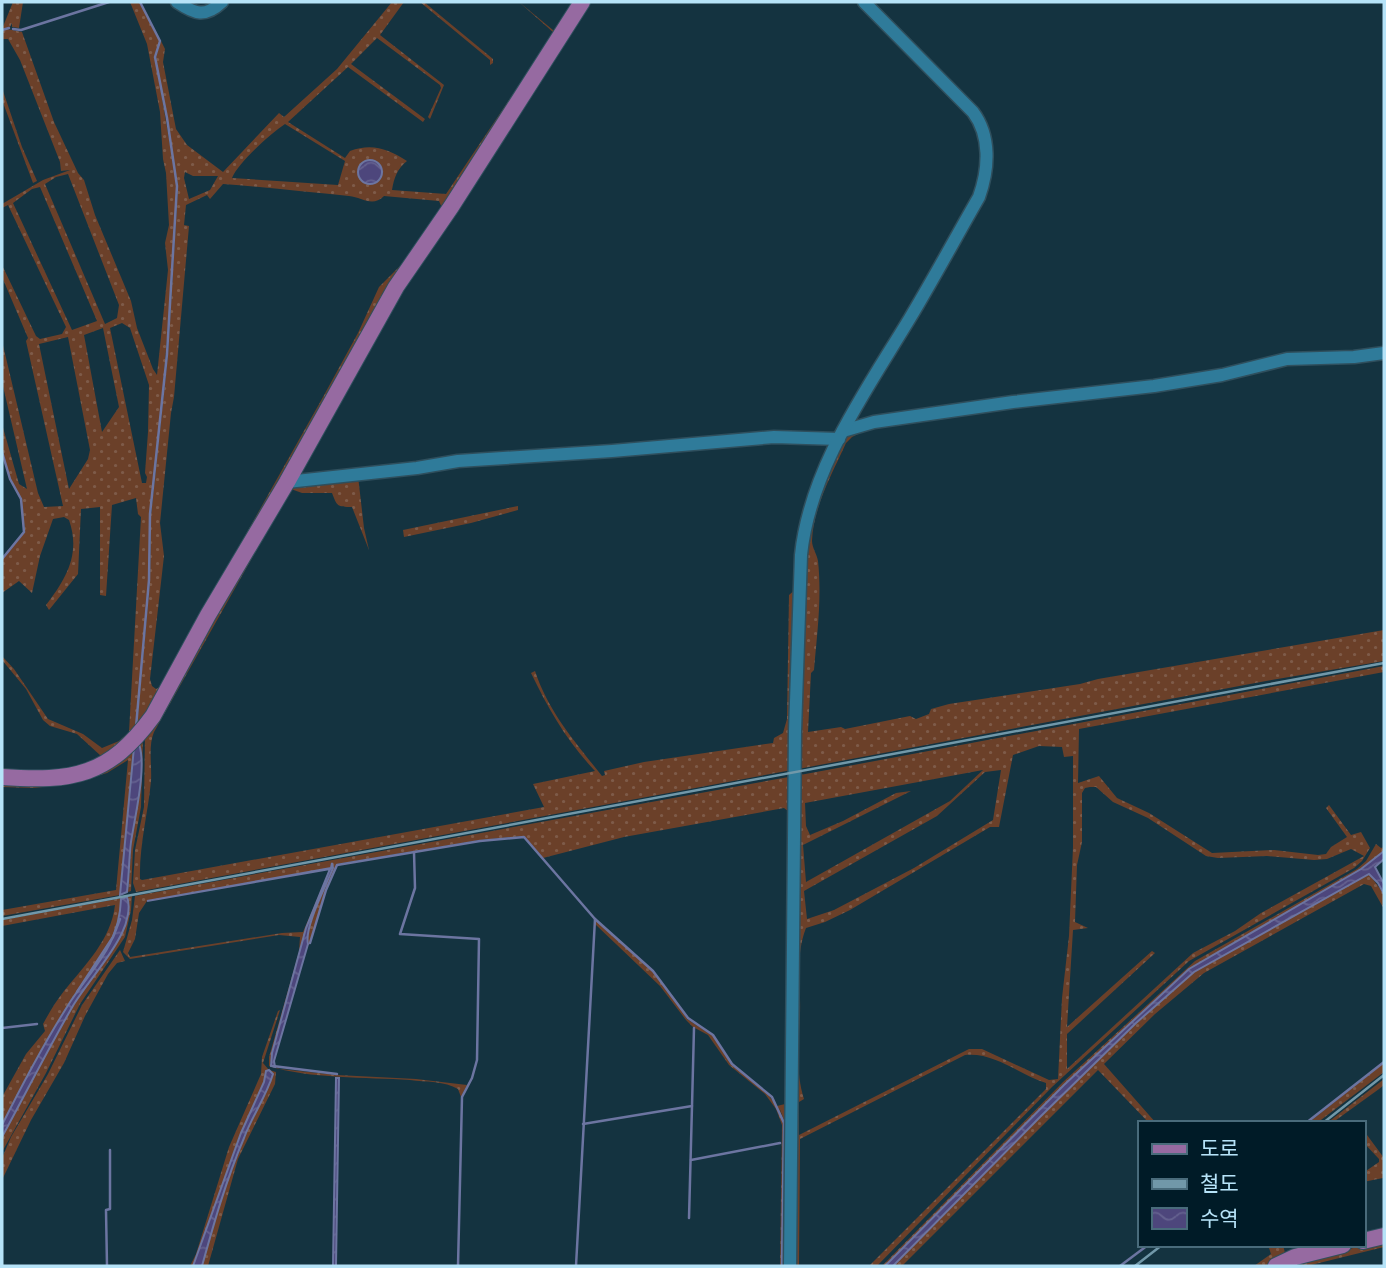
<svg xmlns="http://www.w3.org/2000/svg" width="1386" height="1268" viewBox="0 0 1386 1268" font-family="Mulish,'Noto Sans KR',sans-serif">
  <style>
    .grass { fill: url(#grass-dots); fill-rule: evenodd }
    .water { fill: url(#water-waves); stroke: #6c75a1; stroke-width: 2 }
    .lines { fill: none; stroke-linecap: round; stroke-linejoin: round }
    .stream { stroke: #6c75a1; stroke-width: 2.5 }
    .minor-casing { stroke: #2f4f5d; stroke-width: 15 }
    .major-casing { stroke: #2f4f5d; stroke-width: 18 }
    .minor { stroke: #2f7b9a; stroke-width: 12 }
    .major { stroke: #966aa1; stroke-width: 16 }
    .rail { stroke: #7198a9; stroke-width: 2.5 }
  </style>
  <defs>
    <pattern id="grass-dots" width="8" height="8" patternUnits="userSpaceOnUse" patternTransform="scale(1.75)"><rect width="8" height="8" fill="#6b4029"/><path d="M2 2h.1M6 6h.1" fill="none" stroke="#7e5b49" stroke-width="1.8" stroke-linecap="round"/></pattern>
    <pattern id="water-waves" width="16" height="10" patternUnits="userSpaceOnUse" patternTransform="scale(1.75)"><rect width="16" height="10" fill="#4d467c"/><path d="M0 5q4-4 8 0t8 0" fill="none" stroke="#64618f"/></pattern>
  </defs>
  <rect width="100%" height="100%" fill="#143340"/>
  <g class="grass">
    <polygon points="13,2 23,2 19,28 12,27 12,23 10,27 2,29"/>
    <path d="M130,2H139L160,41L155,57L177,186L172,275L158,450L150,514L149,580L136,726L112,752L109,754L107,750L109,755L102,759L109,756L107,760C71,775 40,776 2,775V768C31,772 57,773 86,765L78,767L101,756L77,734L50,726L43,720L26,689L2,660V656L14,669L48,719L83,734L102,748L119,741L129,732L141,517L138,514L136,498L112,505L106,596L100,595V507L81,509L78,574L49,610L46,605C66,579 81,554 69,520L64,517L53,519L40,556L32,593L19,581L2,593V560L25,531L21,499L10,479L2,451V424L19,484L27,489L2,382V341L38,493L44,507L63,506L26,341L28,338L2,277V265L36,336L40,339L62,334L66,327L8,205L2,208V204L43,180L70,170L61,171L60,162L20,60L8,39H2V31L7,29L22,32L54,122L78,173L84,180L95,215L131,301L137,328L153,369L157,375L168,270L165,243L169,225L166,173L163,159L160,112L147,44ZM68,174L119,305L117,318L105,324L45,184L56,177ZM40,187L97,321L72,330L13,203L32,189ZM122,323L130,328L149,385L148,432L145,473L147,477L146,483H142L110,328ZM103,328L119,407L102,432L84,335ZM68,337L90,450L88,459L69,489L39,344Z"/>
    <path d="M392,2H404L380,35L444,85L430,119L428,117L441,88L440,85L377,38L351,64L425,119L423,122L348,67L288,122L345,158L350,151C372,143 388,149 407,161C397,169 394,178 392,190L446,194L554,33L519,2L559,35L498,128L160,695L137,726L150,580L151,515L168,354L178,186L156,57L161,41L165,49L163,62L176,129L187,145L223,172L279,113L284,117L337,69ZM285,124L345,161L338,185L232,178C238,163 270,134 285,124ZM372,160L382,173L377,181L361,165ZM185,172L193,176H218L210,190L189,199L184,178ZM223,184C265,187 307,192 349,196C362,197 372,208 384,196L439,201L442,208L408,258L379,287L358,333L323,397L160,687L156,689L152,686L150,679L164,556L160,523L171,413L174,397L189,226L184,225L186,205L207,195L210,199Z"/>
    <polygon points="420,2 424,2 493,59 493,63 490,65 490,60"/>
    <polygon points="2,88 22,147 37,181 33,183 2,100"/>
    <path d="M868,429L852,437L846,443C833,472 813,507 812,541C812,548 817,554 818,561C822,598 817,634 814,670L811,673L808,732L841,727L845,729L910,716L916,719L929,714L931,709L949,704L1080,684L1098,679L1384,630V661L1266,681L798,769L801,600L812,505L846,437L856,431Z"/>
    <path d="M358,476L364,528L369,550L352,507C337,507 337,506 332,493H302L291,489L154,732C148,746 152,765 151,781C148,813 139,846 140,879L142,880L544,807L533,784L595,771C566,740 549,710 531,673L535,671C549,713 576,743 602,776L605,775L604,771L644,762L773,743L774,738L783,733L787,719L789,595L796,589L792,770L136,892L133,883L135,850L144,807L145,734L290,483Z"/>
    <polygon points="518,506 518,510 471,523 404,537 403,530"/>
    <path d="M1384,666V672L1079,729L1078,783L1099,776L1117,798L1149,813L1212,853L1274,850L1318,855L1326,854L1331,847L1347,837L1326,808L1329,805L1351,835L1361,832L1370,848L1362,861L1354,868L1189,961L1052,1087L877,1266H869L1046,1089V1083C1018,1074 995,1052 965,1055L800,1139L799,1266H794L800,775ZM1039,746L1062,747L1064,757L1073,756V847L1069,936L1062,998L1058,1079L1049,1080L982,1049H969L799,1135V1102L804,1099C795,1071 799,1042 800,1013C801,984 795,956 806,928L825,922L850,910L990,827H999L1013,755ZM983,770L950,801L806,882L803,845L911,791L896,793L843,821L810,835L806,826L805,803ZM1001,770L993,820L914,868L834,910L807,919L804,891L937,816L985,772ZM1090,787H1096L1113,802L1148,818L1206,856L1218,858L1267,856L1314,860L1327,859L1351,849L1364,856L1261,913L1235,931L1193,953L1067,1069V1034L1155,953L1152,951L1067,1027L1073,930L1088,928L1075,922L1077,865L1082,842V793L1085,788Z"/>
    <polygon points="143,737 141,807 133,850 131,891 128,892 139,744"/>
    <polygon points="134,744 120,895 2,916 2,910 116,890 128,760 107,773 69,784 34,788 2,787 2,779 55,780"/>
    <path d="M794,776L787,1266H783L785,1123L779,1107L784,1124L782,1266H780L782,1125L776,1109L765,1094L729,1065L708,1035L693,1027L686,1020L660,986L595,924L596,920L653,972L675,999L687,1019L713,1036L732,1065L765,1091L777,1106L785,1104L788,811L784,808L624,837L543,858L524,836L480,840L337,864L325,891L309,945H307C304,926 325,887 333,868L332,863L331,868L147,901L139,913L135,939L128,953L130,957L282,933L303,932L330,869L306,928L270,1064L280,1069L337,1075L416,1079L467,1085L461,1097L458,1266L461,1097L458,1089C445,1081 426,1082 410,1080C367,1077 309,1079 269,1066V1057L299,952L300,937L279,935L130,959L123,952L132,920L135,896Z"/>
    <polygon points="1376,844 1381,848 1384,847 1384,851 1361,869 1189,969 1064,1085 885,1266 882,1266 1063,1082 1195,961 1357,869 1366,861"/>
    <polygon points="1369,874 1384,894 1384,909 1371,886 1364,884 1204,973 1155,1014 1104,1064 1156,1123 1149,1123 1098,1070 902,1266 893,1266 1040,1117 1136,1023 1194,972"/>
    <path d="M132,896L131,910L125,937L80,1004L46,1073L2,1152V1137C26,1093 49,1047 74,1004C89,980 110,958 122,933C127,923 131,907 127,897Z"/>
    <path d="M122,898L120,920L113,943L66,1009L2,1125V1097L26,1054L45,1031L43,1024C49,1013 56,1001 64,991C85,965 111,940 115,905L2,926V920Z"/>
    <polygon points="120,950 125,961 117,963 108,974 85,1016 64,1063 31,1120 2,1180 2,1158 11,1137 48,1074 82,1005"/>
    <polygon points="280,1010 263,1063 269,1070 276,1072 275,1084 238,1159 208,1266 202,1266 225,1188 252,1119 269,1085 266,1071 264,1082 237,1142 198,1258 193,1266 190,1266 196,1254 229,1147 261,1074 262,1057 278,1011"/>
    <polygon points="1384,1063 1384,1072 1317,1123 1308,1123"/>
    <polygon points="1384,1079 1384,1085 1379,1089 1332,1123 1327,1123"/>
    <polygon points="1367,1135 1384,1158 1384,1181 1383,1178 1363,1182 1363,1173 1379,1162 1379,1159 1363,1142 1363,1136"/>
    <polygon points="1384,1241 1384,1247 1307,1266 1286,1266 1318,1256"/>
    <polygon points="1268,1245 1283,1245 1285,1253 1269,1266 1254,1266 1271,1254"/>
  </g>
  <g class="water">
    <circle cx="370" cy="172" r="12"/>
    <path d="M139,744C147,767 135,816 131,842C129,858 129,876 127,892L120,895L134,747Z"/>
    <polygon points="1384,851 1384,859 1375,867 1384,884 1384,894 1378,883 1369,874 1194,972 1136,1023 1040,1117 893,1266 885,1266 1064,1085 1189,969 1361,869"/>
    <path d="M332,863L333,868C326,886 304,927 308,944L274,1061L275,1067L271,1066L272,1053L306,928L330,869L147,901L331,868Z"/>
    <path d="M127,897C131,907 127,923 122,933C110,958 89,980 74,1004C49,1047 26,1093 2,1137V1125C22,1085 43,1045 67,1007C91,968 119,949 121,899Z"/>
    <path d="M269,1070L273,1074C266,1097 252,1116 244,1138C226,1180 214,1223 202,1266H193L241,1133L264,1082L266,1071Z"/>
    <polygon points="336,1078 339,1078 336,1266 333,1266"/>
  </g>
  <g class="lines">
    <g class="stream">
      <polyline points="13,29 21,30 109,2"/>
      <polyline points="2,30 9,28"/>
      <polyline points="2,452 10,479 21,499 24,532 2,559"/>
      <polyline points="136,727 149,580 150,514 167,354 177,186 167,118 155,57 160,41 140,2"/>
      <polyline points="414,852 415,888 400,934 479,939 477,1060 472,1078 462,1097 458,1266"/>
      <polyline points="310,943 326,890 337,865 480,841 524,837 595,919 653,971 688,1018 713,1035 732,1064 772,1097 784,1123 782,1266"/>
      <polyline points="77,992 113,937 120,919"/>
      <polyline points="2,1028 37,1024"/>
      <polyline points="273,1066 337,1074"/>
      <polyline points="1306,1123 1384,1062"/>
      <polyline points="583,1124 692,1106 694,1028"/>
      <polyline points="691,1160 780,1143"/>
      <polyline points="689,1218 692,1106"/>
      <polyline points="107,1266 106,1210 110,1209 110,1150"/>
      <polyline points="576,1266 595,919"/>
      <polyline points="1120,1266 1148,1245"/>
    </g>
    <defs>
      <g id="minor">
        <path d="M177,2C195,14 205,18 222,2"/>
        <polyline points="843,431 874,422 1013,402 1154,386 1222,375 1287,359 1354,357 1384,353"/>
        <polyline points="287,482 417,468 458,461 612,451 774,437 839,439"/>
        <path d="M790,1266L795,731L801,555C810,468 866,391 910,318C934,278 956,237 979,197C989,169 991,136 973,112L864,2"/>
      </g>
      <g id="major">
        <path d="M2,777C73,782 109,776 153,716L208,615L287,482L396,287L451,207L582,2"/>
        <polyline points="1363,1241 1384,1236"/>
        <polyline points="1276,1266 1295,1257 1343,1245"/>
      </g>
    </defs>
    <use href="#minor" class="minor-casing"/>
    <use href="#major" class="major-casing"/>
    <use href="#minor" class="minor"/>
    <use href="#major" class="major"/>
    <g class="rail">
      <polyline points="2,919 1384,663"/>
      <polyline points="1323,1123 1384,1075"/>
      <polyline points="1135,1266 1162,1245"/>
    </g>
  </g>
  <rect width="1386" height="1268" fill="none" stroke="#b6e3f8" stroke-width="7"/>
  <rect x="1138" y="1121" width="228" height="126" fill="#001b27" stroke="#496b7b" stroke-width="2"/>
  <rect x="1152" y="1144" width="35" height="10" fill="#966aa1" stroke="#496b7b" stroke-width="2"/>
  <text x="1200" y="1156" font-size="21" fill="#b6e3f8">도로</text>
  <rect x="1152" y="1179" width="35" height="10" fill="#7198a9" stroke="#496b7b" stroke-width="2"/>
  <text x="1200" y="1191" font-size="21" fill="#b6e3f8">철도</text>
  <rect x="1152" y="1208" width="35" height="21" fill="url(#water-waves)" stroke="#496b7b" stroke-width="2"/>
  <text x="1200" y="1226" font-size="21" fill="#b6e3f8">수역</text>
</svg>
